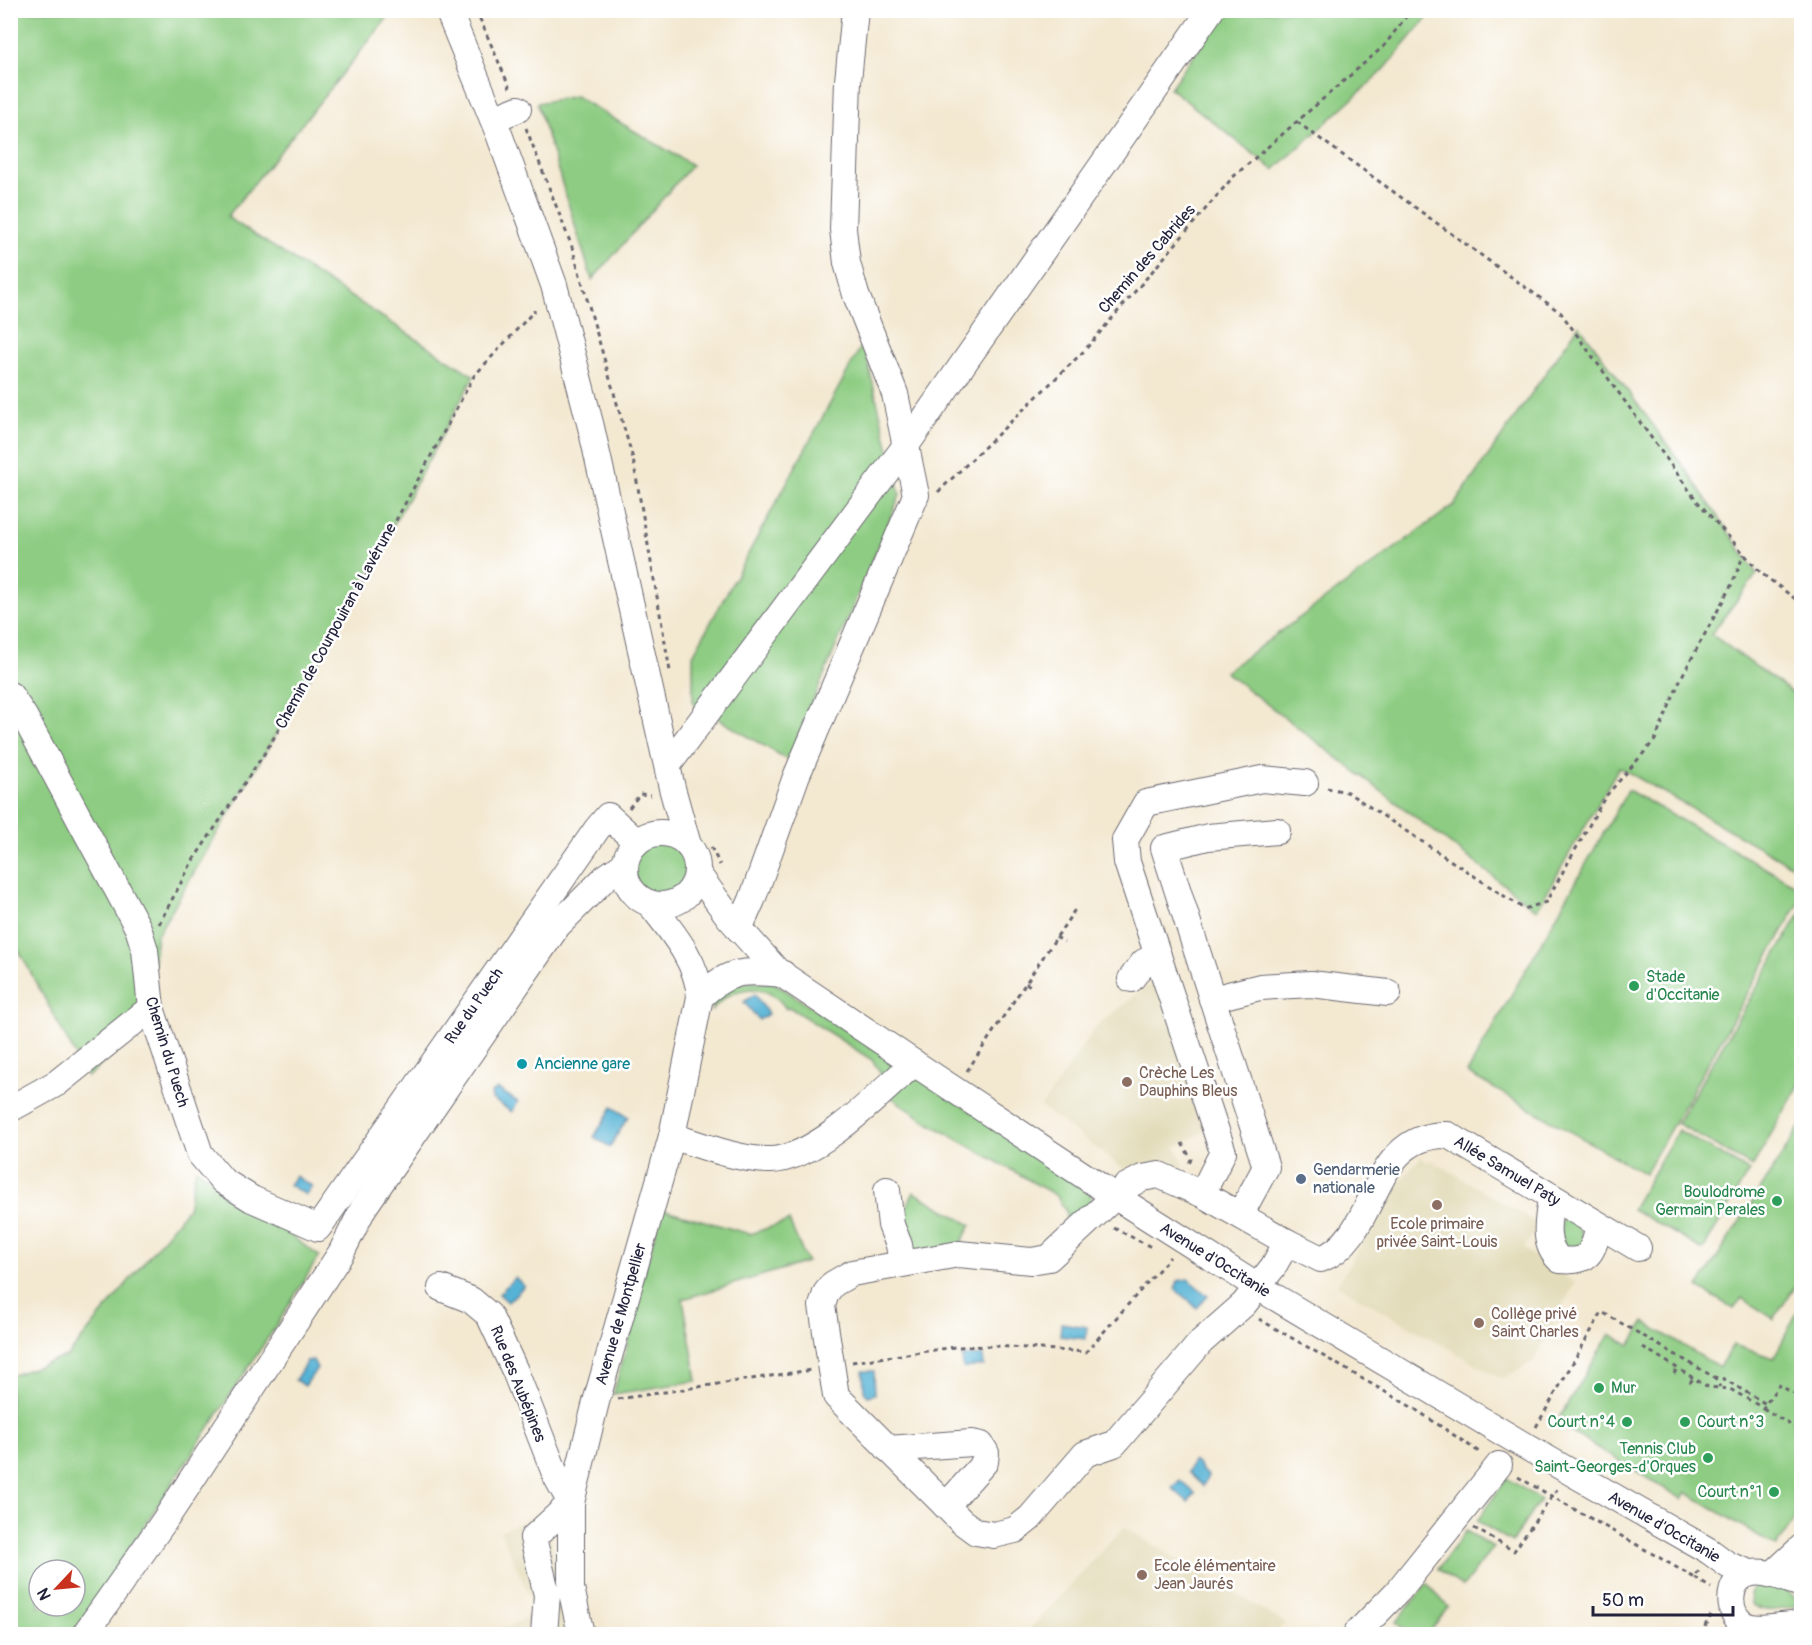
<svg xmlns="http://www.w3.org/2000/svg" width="1812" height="1645" viewBox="0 0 1812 1645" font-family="Pangolin,sans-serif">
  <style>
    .built { fill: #e3dcba }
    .green { fill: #8dcc82; stroke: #58775e; stroke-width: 1.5; fill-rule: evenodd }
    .water { fill: #57b3d5; stroke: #3c6a88; stroke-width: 1.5 }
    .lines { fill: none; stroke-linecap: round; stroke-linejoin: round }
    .minor-casing { stroke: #6b676f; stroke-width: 28 }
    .path { stroke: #6b676f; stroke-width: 3; stroke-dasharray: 4.5 4.5; stroke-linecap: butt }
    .minor { stroke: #fff; stroke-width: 26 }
    .leisure-dot { fill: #2e9e5b; stroke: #fff; stroke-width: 2 }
    .culture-dot { fill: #0f9aa8; stroke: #fff; stroke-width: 2 }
    .education-dot { fill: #8d6e63; stroke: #fff; stroke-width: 2 }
    .service-dot { fill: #5c6f8a; stroke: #fff; stroke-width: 2 }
    .labels { text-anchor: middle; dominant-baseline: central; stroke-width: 5; stroke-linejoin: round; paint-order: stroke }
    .street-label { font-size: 16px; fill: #22223b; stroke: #fff }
    .leisure-label { font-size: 16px; fill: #27864d; stroke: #fff; text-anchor: end }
    .culture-label { font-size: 16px; fill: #0d838f; stroke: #fff; text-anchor: start }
    .education-label { font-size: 16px; fill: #785e54; stroke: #fff; text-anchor: start }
    .service-label { font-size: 16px; fill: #4e5e75; stroke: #fff; text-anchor: start }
  </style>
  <rect width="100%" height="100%" fill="#fff"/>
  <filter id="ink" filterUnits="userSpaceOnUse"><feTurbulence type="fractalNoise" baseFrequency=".0167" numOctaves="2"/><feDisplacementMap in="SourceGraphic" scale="12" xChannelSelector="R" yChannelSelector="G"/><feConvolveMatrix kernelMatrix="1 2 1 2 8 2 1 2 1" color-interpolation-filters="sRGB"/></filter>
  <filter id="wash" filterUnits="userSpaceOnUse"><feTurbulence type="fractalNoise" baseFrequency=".008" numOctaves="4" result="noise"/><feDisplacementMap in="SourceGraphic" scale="24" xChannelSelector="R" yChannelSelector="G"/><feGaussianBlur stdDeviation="1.35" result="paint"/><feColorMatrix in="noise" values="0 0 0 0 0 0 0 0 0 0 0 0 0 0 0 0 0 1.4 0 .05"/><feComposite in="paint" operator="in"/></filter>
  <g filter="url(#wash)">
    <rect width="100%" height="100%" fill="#f3e8d0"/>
    <g class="built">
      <polygon points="1157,979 1204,1111 1203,1132 1176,1147 1184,1163 1180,1176 1133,1176 1041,1107 1097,1025"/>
      <polygon points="1421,1157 1427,1162 1431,1160 1539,1224 1524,1249 1575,1283 1533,1362 1502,1379 1337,1285 1393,1190"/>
      <polygon points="549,1510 559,1591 571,1634 496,1634 536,1611 500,1531"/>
      <polygon points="1124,1527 1285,1623 1276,1634 1025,1634"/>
    </g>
    <g class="green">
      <polygon points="10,11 393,11 227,217 474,376 327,648 157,935 146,1027 87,1077 11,936"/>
      <polygon points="1225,11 1433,11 1383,71 1274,170 1170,88"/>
      <polygon points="575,96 692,165 592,280 537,103"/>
      <polygon points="1579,325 1687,471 1757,574 1711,634 1801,699 1801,871 1619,767 1537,910 1225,672 1454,505"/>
      <polygon points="863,343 900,495 788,760 693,704 693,655"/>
      <polygon points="1628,790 1802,889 1801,899 1645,1174 1467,1073"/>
      <circle cx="661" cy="869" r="30"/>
      <polygon points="1801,912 1801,1082 1752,1167 1677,1123"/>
      <path d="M773,982L892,1060L893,1067L879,1083L881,1073L872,1060L789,1007L786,1009C768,980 730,985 712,1011L715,991L726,983Z"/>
      <polygon points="913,1073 1090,1189 1093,1207 1065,1227 1066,1212 1057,1196 927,1122 888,1095"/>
      <polygon points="1801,1125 1801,1277 1774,1319 1742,1298 1734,1309 1698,1287"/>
      <polygon points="1678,1130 1749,1171 1703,1250 1632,1209"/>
      <path d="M196,1168L319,1256L283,1315L73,1634H11L10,1376L68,1356L188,1208ZM39,1570H75V1606H39Z"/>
      <polygon points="914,1192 971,1225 960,1245 914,1251 898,1223"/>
      <polygon points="662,1209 750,1234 789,1221 807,1262 683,1299 697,1381 613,1394 639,1305 635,1305"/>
      <polygon points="1567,1216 1578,1225 1585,1243 1577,1249 1567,1249 1560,1236 1562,1219"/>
      <polygon points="1801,1304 1801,1508 1777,1547 1686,1492 1682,1499 1556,1423 1610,1334 1630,1346 1644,1322 1719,1367 1733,1345 1774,1358"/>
      <polygon points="1507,1478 1540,1500 1512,1542 1477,1521"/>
      <polygon points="1466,1531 1493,1547 1463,1587 1438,1569"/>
      <path d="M1764,1581L1788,1592L1796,1600L1794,1607C1779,1610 1764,1614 1751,1604L1750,1593L1755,1584Z"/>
      <polygon points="1427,1583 1448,1607 1428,1634 1408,1634 1397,1622"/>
    </g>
    <g class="water">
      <polygon points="755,994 768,1014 759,1020 744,1002"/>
      <polygon points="498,1089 518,1102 512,1112 492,1099 491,1093"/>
      <polygon points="612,1107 628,1117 610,1147 594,1137"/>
      <polygon points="295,1176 312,1186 306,1195 289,1185"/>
      <polygon points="515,1277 524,1286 508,1302 499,1294"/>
      <polygon points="1188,1279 1208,1296 1197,1308 1175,1289 1178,1281"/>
      <polygon points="1061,1323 1087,1327 1086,1339 1060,1336"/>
      <polygon points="983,1355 984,1366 963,1368 962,1357"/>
      <polygon points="313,1360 317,1368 305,1386 295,1380 307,1361"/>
      <polygon points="863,1371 874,1371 875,1394 868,1396 864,1392"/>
      <polygon points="1193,1461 1199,1465 1200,1469 1208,1476 1203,1486 1188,1472"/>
      <polygon points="1180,1480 1195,1493 1188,1502 1172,1488"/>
    </g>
  </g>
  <g filter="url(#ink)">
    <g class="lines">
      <defs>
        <g id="minor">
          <polyline points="448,10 499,134 554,285 591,427 672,788 688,845"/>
          <polyline points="493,119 518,109"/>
          <polyline points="10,695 24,716 138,928 145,950 151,1008 200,1154 223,1181 252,1199 318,1228 597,829 608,816 637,842"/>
          <polyline points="668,765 907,444 1211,10"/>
          <circle cx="661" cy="869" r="36"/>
          <polyline points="697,873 729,917 777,971 914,1063 1116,1197 1258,1287 1525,1446 1709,1551 1728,1565 1750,1573"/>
          <polyline points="739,929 752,900 796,777 916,495 895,394 856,295 847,263 843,229 848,81 855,10"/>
          <polyline points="1158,956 1127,862 1125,840 1146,803 1262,779 1305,783"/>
          <polyline points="1131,979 1144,962 1158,956 1223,1152 1202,1194 1287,1242 1273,1267 1244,1304 1201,1342 1114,1444 1085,1454 1030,1518 1015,1530 994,1535 976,1532 961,1521 836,1396 822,1306 826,1293 833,1284 852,1273 959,1254 1031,1261 1049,1258 1125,1187 1142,1178 1159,1175 1202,1194"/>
          <path d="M700,997C729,969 745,970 783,974"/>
          <polyline points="1212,999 1260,987 1311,984 1388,993"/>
          <polyline points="10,1109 57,1083 151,1008"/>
          <path d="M672,1136C700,1145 742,1161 771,1160C817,1159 880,1093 914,1063"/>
          <polyline points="887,1190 891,1225 899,1245 902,1263"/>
          <path d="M1551,1198C1548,1220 1542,1244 1560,1260C1591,1263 1592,1252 1599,1226"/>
          <polyline points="1240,1215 1266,1167 1164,848 1208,837 1277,831"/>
          <path d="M1287,1242L1321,1259C1380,1236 1368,1133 1448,1135L1638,1248"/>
          <polyline points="441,1288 471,1300 489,1315 515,1371 556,1476 571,1503 533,1538 547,1595 544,1634"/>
          <polyline points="888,1449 972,1443 981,1445 986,1453 985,1462 946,1506"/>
          <polyline points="1772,1575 1802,1547"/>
          <path d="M1802,1584C1787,1580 1768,1570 1752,1573C1725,1576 1724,1621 1751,1627C1766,1630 1786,1624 1802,1624"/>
          <polyline points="85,1634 165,1520 341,1253 364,1207 558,925 606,877 625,864"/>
          <path d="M581,1634L571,1588V1503L596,1402L672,1136L700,997C698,962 672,932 651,905"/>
          <polyline points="1356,1634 1398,1591 1499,1465"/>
        </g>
      </defs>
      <use href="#minor" class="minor-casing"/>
      <g class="path">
        <polyline points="476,10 510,88"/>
        <polyline points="1297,122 1561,313 1697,501 1761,573 1802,604"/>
        <polyline points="526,128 572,247 633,459 670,671"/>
        <polyline points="938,492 1084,351 1233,177 1384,46 1411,10"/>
        <polyline points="1327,788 1347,792 1524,909 1546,902 1605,797 1655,740 1681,678 1732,584 1744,554"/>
        <polyline points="629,808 640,794 651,795"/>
        <polyline points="711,847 720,865"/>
        <polyline points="159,924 192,862 266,751 327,648 474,376 535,310"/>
        <polyline points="1056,937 1064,942"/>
        <polyline points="1026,983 1033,988"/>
        <polyline points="967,1071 1076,908"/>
        <polyline points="1182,1143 1191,1159 1189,1164"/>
        <polyline points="1114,1228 1151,1247"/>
        <polyline points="1259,1319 1415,1409 1482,1454"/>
        <polyline points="1643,1347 1708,1387 1730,1389 1763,1408 1779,1385 1802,1398"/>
        <polyline points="852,1362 955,1347 995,1346 1086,1352 1170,1257"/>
        <polyline points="1674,1374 1677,1368"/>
        <polyline points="1714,1377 1720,1387"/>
        <polyline points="1690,1383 1693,1378"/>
        <polyline points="618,1399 811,1370"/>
        <polyline points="1763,1408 1802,1432"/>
        <polyline points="1536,1427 1602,1312 1714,1377 1724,1379 1766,1404"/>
        <polyline points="1518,1477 1695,1578 1699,1570"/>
        <polyline points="1474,1528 1514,1551 1558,1488"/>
        <polyline points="1695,1578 1711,1588"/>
        <polyline points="1705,1634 1703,1633 1711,1615"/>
      </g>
      <use href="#minor" class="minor"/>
    </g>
  </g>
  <g class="leisure-dot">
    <circle cx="1634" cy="986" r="6"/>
    <circle cx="1777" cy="1201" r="6"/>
    <circle cx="1599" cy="1388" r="6"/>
    <circle cx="1627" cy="1422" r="6"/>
    <circle cx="1685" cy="1422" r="6"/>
    <circle cx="1708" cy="1458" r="6"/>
    <circle cx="1774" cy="1492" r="6"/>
  </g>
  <circle class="culture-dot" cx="522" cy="1064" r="6"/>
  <g class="education-dot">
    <circle cx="1127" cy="1082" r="6"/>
    <circle cx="1437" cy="1205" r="6"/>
    <circle cx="1479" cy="1323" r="6"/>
    <circle cx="1142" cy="1575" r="6"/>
  </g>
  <circle class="service-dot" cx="1301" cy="1179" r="6"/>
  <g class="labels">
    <g class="street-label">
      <text transform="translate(1147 259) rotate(-49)">Chemin des Cabrides</text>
      <text transform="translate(336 626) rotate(-61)">Chemin de Courpouiran à Lavérune</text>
      <text transform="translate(474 1006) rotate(-55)">Rue du Puech</text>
      <text transform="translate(167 1052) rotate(73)">Chemin du Puech</text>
      <text transform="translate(1507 1171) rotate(31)">Allée Samuel Paty</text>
      <text transform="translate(1215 1260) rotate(32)">Avenue d'Occitanie</text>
      <text transform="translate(621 1314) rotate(-74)">Avenue de Montpellier</text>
      <text transform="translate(518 1384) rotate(68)">Rue des Aubépines</text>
      <text transform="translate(1664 1527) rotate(30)">Avenue d'Occitanie</text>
    </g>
    <g class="leisure-label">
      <text x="1646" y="977" text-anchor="start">Stade<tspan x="1646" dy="18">d'Occitanie</tspan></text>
      <text x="1765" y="1192">Boulodrome<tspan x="1765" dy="18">Germain Perales</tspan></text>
      <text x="1611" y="1388" text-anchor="start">Mur</text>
      <text x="1615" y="1422">Court n°4</text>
      <text x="1697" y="1422" text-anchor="start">Court n°3</text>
      <text x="1696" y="1449">Tennis Club<tspan x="1696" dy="18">Saint-Georges-d'Orques</tspan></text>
      <text x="1762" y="1492">Court n°1</text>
    </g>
    <g class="culture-label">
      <text x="534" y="1064">Ancienne gare</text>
    </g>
    <g class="education-label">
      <text x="1139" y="1073">Crèche Les<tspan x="1139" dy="18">Dauphins Bleus</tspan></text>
      <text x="1437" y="1224" text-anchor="middle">Ecole primaire<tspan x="1437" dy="18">privée Saint-Louis</tspan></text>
      <text x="1491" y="1314">Collège privé<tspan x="1491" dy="18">Saint Charles</tspan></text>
      <text x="1154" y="1566">Ecole élémentaire<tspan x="1154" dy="18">Jean Jaurés</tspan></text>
    </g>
    <g class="service-label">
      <text x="1313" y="1170">Gendarmerie<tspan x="1313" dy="18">nationale</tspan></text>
    </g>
  </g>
  <rect width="1812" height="1645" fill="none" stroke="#fff" stroke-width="36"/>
  <g transform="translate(57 1588) rotate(244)"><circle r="28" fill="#ffffff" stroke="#a7a7b1" stroke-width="1.5"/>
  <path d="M0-4.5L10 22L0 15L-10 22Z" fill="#c8321e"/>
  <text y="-9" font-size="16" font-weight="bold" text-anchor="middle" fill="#22223b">N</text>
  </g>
  <path d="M1593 1606v9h140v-9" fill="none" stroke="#22223b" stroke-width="3"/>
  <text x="1602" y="1606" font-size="18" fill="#22223b" stroke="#ffffff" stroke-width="4.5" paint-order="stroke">50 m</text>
</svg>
